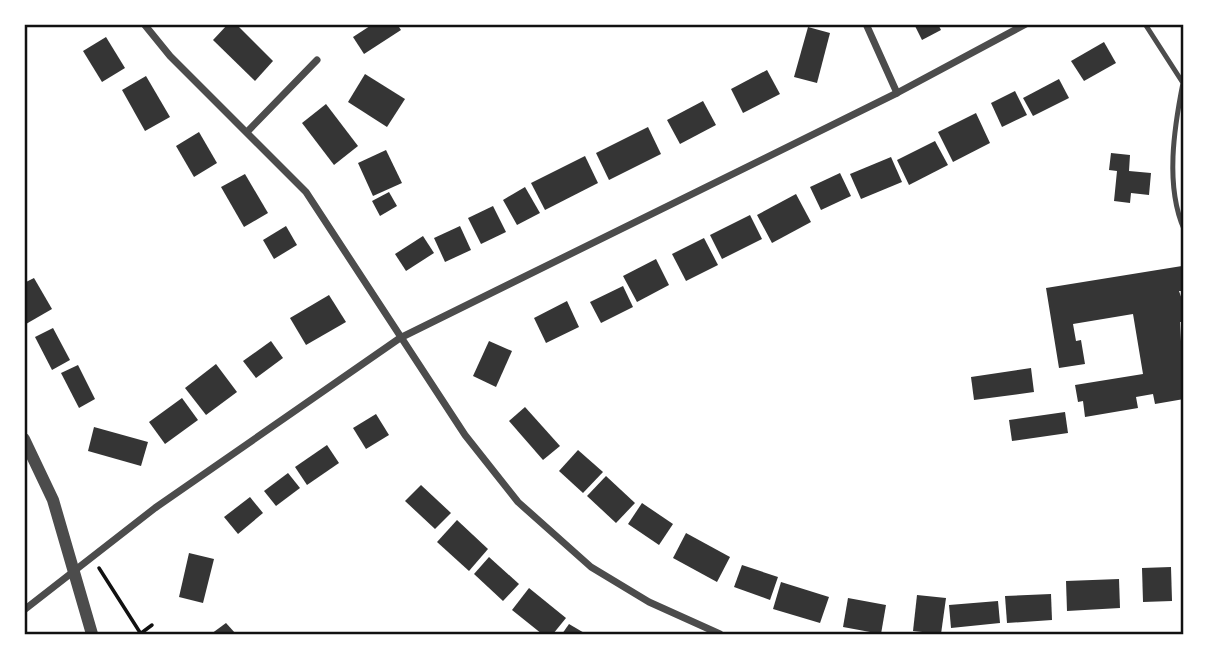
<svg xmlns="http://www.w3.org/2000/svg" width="1208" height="659" viewBox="0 0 1208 659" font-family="Barlow,sans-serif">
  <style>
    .building { fill: #353535 }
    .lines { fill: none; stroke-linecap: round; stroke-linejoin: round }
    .path { stroke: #111; stroke-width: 3.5 }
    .service { stroke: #4c4c4c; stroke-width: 5 }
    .minor { stroke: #4c4c4c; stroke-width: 7 }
    .tertiary { stroke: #4c4c4c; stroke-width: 12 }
    .neatline { fill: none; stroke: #111; stroke-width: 2.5 }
  </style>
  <rect width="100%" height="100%" fill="#fff"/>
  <g class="building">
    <polygon points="228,24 236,24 273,61 255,81 213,40"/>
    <polygon points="373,24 397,24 401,30 364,54 353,37"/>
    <polygon points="914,24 938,24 941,30 922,40"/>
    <polygon points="808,27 830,33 817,83 794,77"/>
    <polygon points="106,37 125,68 102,82 83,51"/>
    <polygon points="1104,42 1116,63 1084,81 1071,61"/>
    <polygon points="767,70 780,94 743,113 731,89"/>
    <polygon points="365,74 405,99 387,127 348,102"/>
    <polygon points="146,76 170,117 145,131 122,90"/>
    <polygon points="1059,79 1069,98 1033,116 1023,98"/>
    <polygon points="1015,91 1027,115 1002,127 991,103"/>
    <polygon points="703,101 716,125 680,144 667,120"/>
    <polygon points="326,104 358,146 334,165 302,123"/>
    <polygon points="976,113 990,143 953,162 938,132"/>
    <polygon points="648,127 661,154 609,180 596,153"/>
    <polygon points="199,132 217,163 194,177 176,146"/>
    <polygon points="935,141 948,165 909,185 897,160"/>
    <polygon points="386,150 402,183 373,196 358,163"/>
    <polygon points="1111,153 1130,155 1129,171 1151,173 1149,195 1131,193 1130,203 1114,201 1117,171 1109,170"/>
    <polygon points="585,156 598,183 545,210 531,183"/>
    <polygon points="891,157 902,182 861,199 850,174"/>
    <polygon points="840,173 851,196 821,210 810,187"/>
    <polygon points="245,174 268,213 244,227 221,187"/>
    <polygon points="525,187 540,213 517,225 503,200"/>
    <polygon points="389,192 397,206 380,216 372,201"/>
    <polygon points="796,194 811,222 772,243 757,215"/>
    <polygon points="493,206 506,232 481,244 468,218"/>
    <polygon points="750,215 762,239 722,259 710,235"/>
    <polygon points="286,226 297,245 274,259 263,240"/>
    <polygon points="460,226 471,250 445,262 434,238"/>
    <polygon points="423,236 434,253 406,271 395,254"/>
    <polygon points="704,238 718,265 686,281 672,254"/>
    <polygon points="656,259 669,285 637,302 623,276"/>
    <polygon points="1182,266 1184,291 1179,291 1184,305 1184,322 1180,322 1184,399 1155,404 1153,394 1136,397 1138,408 1085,417 1083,401 1078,402 1075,385 1143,374 1133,314 1073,324 1076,341 1081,340 1085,364 1059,368 1046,288"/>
    <polygon points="34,278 52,309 26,324 24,283"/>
    <polygon points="623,286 633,307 601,323 590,302"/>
    <polygon points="329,295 346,322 306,345 290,318"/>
    <polygon points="567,301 579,327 546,343 534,318"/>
    <polygon points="53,328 70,360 52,370 35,337"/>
    <polygon points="271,341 283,358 256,378 243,361"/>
    <polygon points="489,341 512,351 496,387 473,376"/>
    <polygon points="216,364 237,392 206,415 185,388"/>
    <polygon points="78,365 95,399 79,408 61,373"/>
    <polygon points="1031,368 1034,392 974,400 971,377"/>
    <polygon points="182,398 198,420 165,444 149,422"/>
    <polygon points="525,407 560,446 543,460 509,421"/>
    <polygon points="1065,412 1068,433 1012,441 1009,420"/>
    <polygon points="376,414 389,435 366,449 353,428"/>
    <polygon points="94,427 148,442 141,466 88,451"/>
    <polygon points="327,445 339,463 307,485 295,467"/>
    <polygon points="578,450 603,472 583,493 559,471"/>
    <polygon points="288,473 300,488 276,506 264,491"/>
    <polygon points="606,476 635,503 616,523 587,496"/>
    <polygon points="421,485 451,513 435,529 405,501"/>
    <polygon points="250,497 263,513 238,534 224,517"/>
    <polygon points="642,503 673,524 659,545 628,524"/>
    <polygon points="457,520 488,549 469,571 437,542"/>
    <polygon points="686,533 730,557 717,582 673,558"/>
    <polygon points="189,553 214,559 203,603 179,597"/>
    <polygon points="489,557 519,584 503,601 474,574"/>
    <polygon points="742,565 778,577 770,600 734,587"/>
    <polygon points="1171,567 1172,601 1143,602 1142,568"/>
    <polygon points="1119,579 1120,608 1067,611 1066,581"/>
    <polygon points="781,582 829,597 820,623 773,609"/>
    <polygon points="529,588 566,618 553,634 542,634 512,610"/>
    <polygon points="1051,594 1052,620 1007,623 1005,596"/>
    <polygon points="917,595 946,598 941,634 913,631"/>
    <polygon points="848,598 886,605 881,634 843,627"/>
    <polygon points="998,601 1000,623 951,628 949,605"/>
    <polygon points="226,623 236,634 211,634"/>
    <polygon points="569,624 586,634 562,634"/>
  </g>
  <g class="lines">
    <g class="path">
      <polyline points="99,568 141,634"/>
      <polyline points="140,634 152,625"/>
    </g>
    <path class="service" d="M1145,24L1183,83C1174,128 1165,186 1184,229"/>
    <g class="minor">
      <polyline points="144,24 170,56 306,192 465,435 518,502 591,567 649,602 720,634"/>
      <polyline points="866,24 897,93"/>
      <polyline points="248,131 317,60"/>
      <polyline points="24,610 155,508 400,338 897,93 1026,24"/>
    </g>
    <polyline class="tertiary" points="24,439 53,500 92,634"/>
  </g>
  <rect width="1208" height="659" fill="none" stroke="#ffffff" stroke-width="52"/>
  <rect x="26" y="26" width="1156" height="607" class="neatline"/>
</svg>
